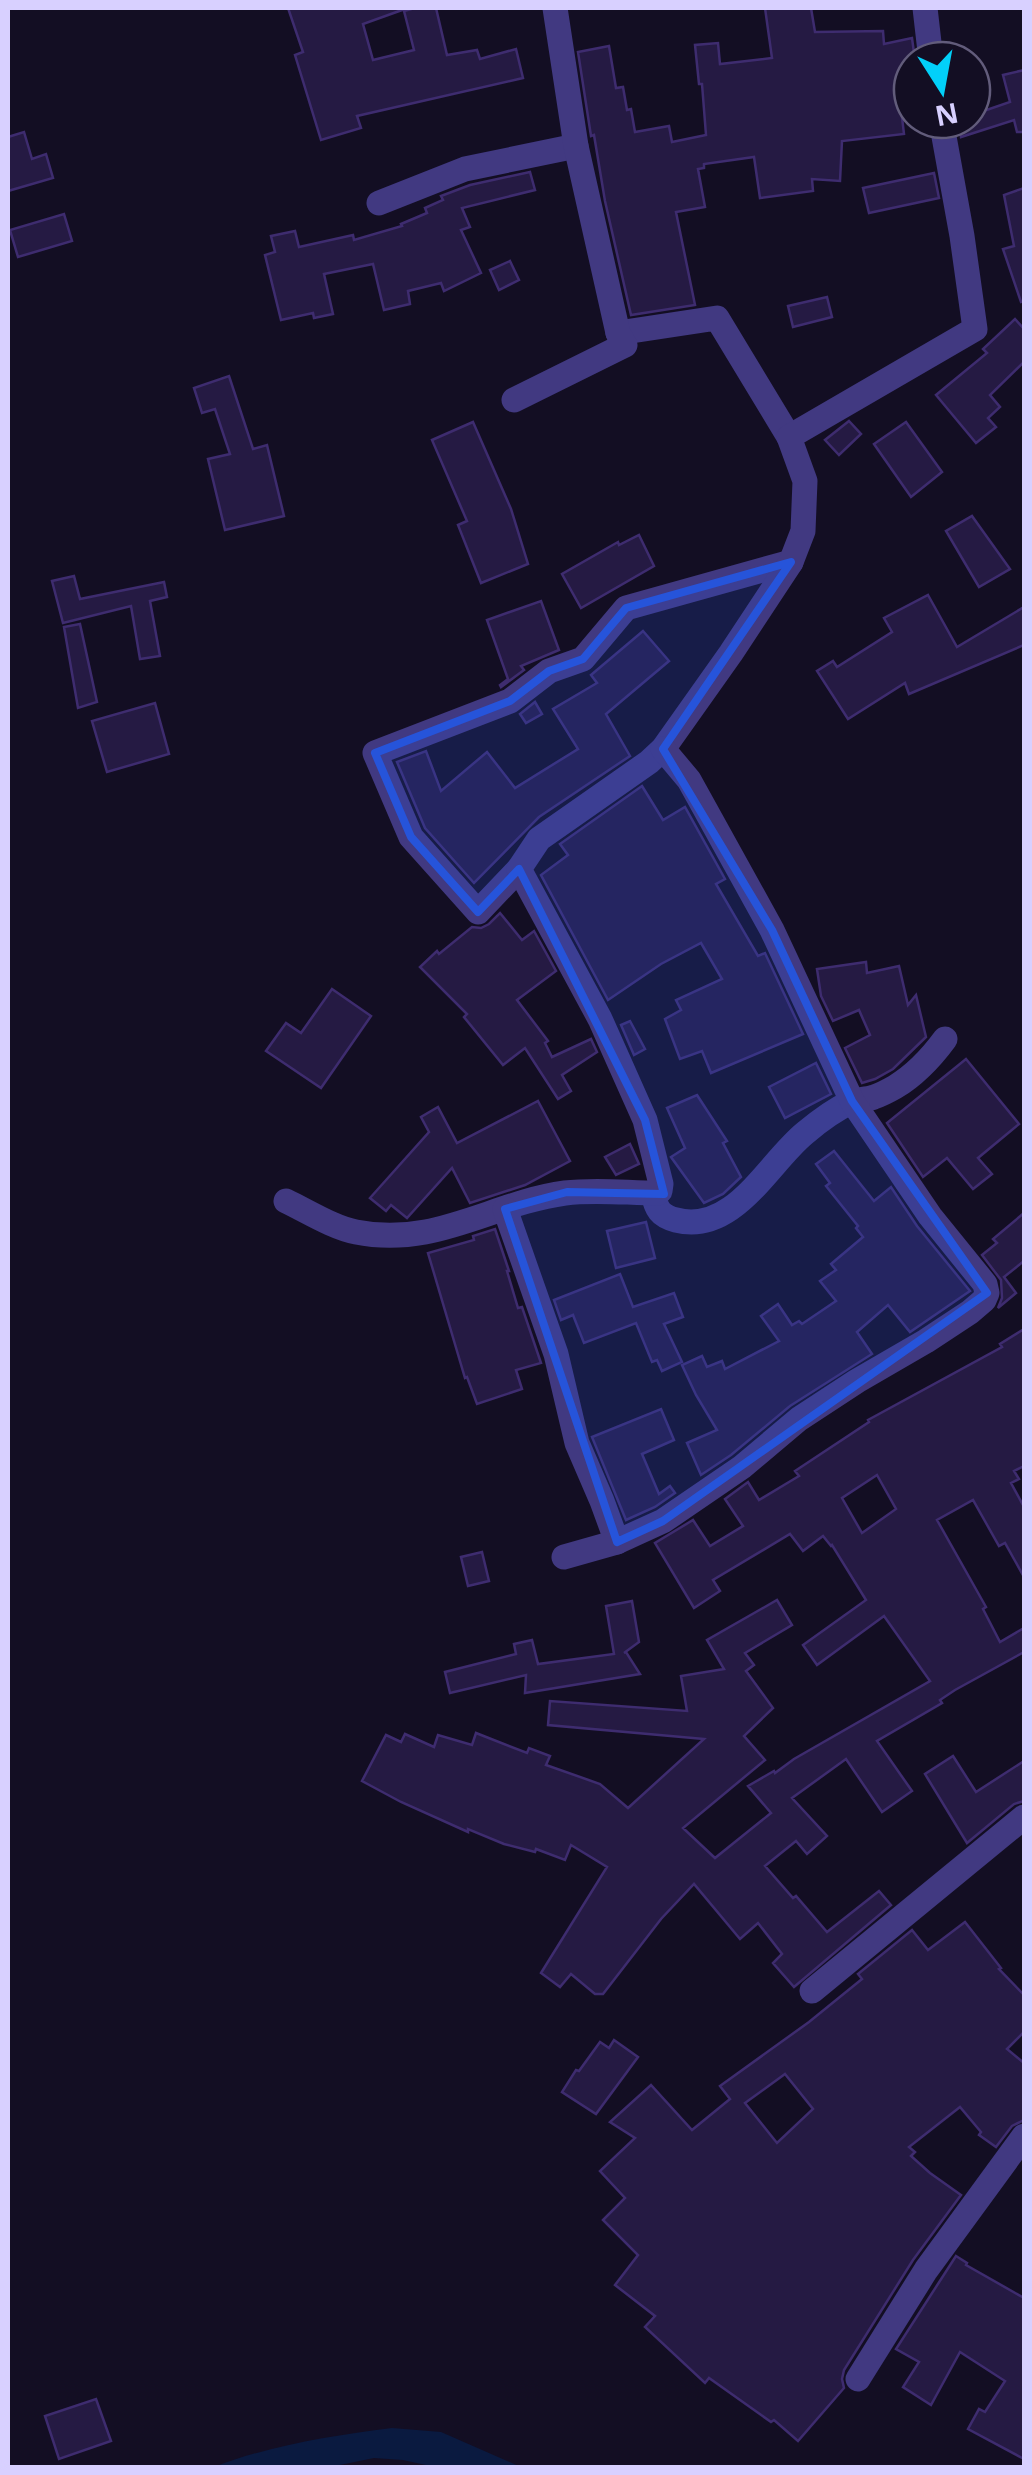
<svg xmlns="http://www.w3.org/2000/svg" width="1032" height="2475" viewBox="0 0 1032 2475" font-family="'Noto Sans',sans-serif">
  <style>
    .water { fill: #0a1a40 }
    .building { fill: #251a43; stroke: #3e2c6f; stroke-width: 2.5; fill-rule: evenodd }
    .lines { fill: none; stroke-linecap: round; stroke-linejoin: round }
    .street { stroke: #413981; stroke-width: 25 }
    .marked { fill: #2654da; fill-opacity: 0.2; stroke: #2654da; stroke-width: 8; stroke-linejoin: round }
  </style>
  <rect width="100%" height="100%" fill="#130e23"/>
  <path class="water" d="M392,2428L441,2432L521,2467H435L403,2460L374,2458L330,2467H214C271,2445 331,2436 392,2428Z"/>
  <g class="building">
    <polygon points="288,8 402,8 402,10 363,24 373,60 414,50 404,11 415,8 436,8 447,55 477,50 480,59 516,49 523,78 357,116 361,128 321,140 295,55 303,52"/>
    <polygon points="765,8 811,8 815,32 883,31 884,44 912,38 915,60 912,60 912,108 901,109 904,134 842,141 840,181 812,179 813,191 760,198 754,157 704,164 704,168 698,169 705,207 676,212 695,305 631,315 605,201 594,135 591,136 578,52 609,46 616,88 623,87 627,110 631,109 635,132 669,126 672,142 706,135 702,84 699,84 695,45 718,43 720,64 772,58"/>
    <polygon points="1024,70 1024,132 1017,132 1014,120 961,137 958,120 972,120 972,115 1010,102 1003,75"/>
    <polygon points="24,132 32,159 46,154 53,178 8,191 8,137"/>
    <polygon points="530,172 535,190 462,208 470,227 461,230 481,273 444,291 441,283 408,291 410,304 384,310 373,264 324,274 333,314 314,318 313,313 281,320 265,255 275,252 271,236 295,231 299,247 353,235 354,240 402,226 401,224 427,213 425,208 443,200 441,196 470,185"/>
    <polygon points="934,173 939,198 869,213 863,188"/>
    <polygon points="1024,188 1024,301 1021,302 1003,249 1014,246 1004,195"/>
    <polygon points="64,214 72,241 18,257 10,230"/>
    <polygon points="510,261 519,280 499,290 490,270"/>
    <polygon points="827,297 832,317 793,327 788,306"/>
    <polygon points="1015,319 1024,329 1024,362 990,395 1000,407 988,418 996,427 976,443 936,395 987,353 983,349"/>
    <polygon points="229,376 253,449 267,445 284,516 225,530 208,459 230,454 215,409 202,413 194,388"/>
    <polygon points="849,421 861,434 839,455 825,440"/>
    <polygon points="473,422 511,509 528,564 481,583 458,525 467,521 432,440"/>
    <polygon points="906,422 942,472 911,497 874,444"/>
    <polygon points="972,516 1010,569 979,587 946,531"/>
    <polygon points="639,535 654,566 581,608 562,574 618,542 619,545"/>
    <polygon points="74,576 80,599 164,582 167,597 150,601 160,656 140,659 131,606 63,623 52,581"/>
    <polygon points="928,595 957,647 1024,607 1024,645 909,694 905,683 848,719 817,671 833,661 837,667 892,632 884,618"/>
    <polygon points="541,601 559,650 521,666 524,670 501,687 500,685 508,679 487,620"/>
    <polygon points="80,624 97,702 78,708 64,627"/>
    <polygon points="643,631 669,661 606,714 630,756 539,817 474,883 425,828 397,762 426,751 441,791 487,752 515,788 578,749 553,709 597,683 591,675"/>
    <polygon points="535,702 542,714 526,723 520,714"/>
    <polygon points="155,703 169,754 107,772 92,721"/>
    <polygon points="642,786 663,820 685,807 725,879 716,884 758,956 765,953 803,1034 711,1073 702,1051 680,1059 665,1019 681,1010 676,1000 722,979 701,943 661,964 608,1000 541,875 568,855 560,844"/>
    <polygon points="500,913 522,940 534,931 556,971 517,1000 548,1041 545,1043 552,1057 591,1039 597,1052 562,1075 571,1091 558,1099 525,1048 503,1065 464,1017 467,1014 420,967 437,951 439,954 472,927 481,928 489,924"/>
    <polygon points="866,962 867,973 899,966 908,1005 916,995 926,1037 893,1069 875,1079 862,1083 845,1048 870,1035 859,1010 833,1021 821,996 817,969"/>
    <polygon points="332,989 371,1016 321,1088 266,1051 286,1023 301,1033"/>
    <polygon points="630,1021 645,1049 634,1055 621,1025"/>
    <polygon points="966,1059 1019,1124 978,1158 992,1174 973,1189 947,1158 923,1177 887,1123"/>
    <polygon points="816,1063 831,1094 785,1118 769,1087"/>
    <polygon points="697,1095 727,1141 723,1143 741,1177 723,1194 704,1203 671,1157 685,1148 667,1108"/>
    <polygon points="538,1101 570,1161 525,1185 470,1203 452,1168 407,1218 391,1205 386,1211 370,1198 429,1132 421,1117 438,1107 457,1143"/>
    <polygon points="630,1144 639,1164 616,1175 605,1157"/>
    <polygon points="834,1151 874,1201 891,1187 917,1226 970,1291 910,1332 888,1305 857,1332 872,1354 790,1406 731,1455 701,1475 687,1443 717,1430 696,1395 682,1365 702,1356 707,1367 722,1361 725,1369 779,1341 761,1316 778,1304 792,1325 799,1321 802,1324 836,1301 820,1281 836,1270 831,1264 863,1237 856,1228 858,1226 826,1186 830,1183 816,1164"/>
    <polygon points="1024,1213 1024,1261 1004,1277 1016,1293 998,1308 1002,1298 1001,1280 982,1255 997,1243 993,1239"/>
    <polygon points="646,1222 655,1258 616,1268 607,1231"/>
    <polygon points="495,1229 509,1271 507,1271 518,1308 522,1307 541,1363 516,1370 522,1389 477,1404 467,1377 465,1378 428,1253 474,1240 473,1236"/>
    <polygon points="620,1274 633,1307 674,1293 683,1317 664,1324 682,1362 662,1371 657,1360 652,1362 636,1323 584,1343 573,1315 561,1320 554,1300"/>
    <path d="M1024,1329V1466L1014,1471L1019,1479L1011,1483L1024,1507V1577L1005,1543L999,1546L973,1500L937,1520L986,1607L983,1609L1000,1642L1024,1628V1652L955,1690L940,1700L942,1703L877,1741L912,1791L882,1812L846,1759L792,1798L827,1836L807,1854L796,1841L765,1866L793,1898L796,1896L827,1932L879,1891L891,1905L794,1987L773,1963L782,1954L758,1923L740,1939L694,1884L661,1919L603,1994H595L571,1974L560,1987L541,1973L607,1867L571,1845L565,1860L536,1849L535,1852L504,1844L468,1829V1832L401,1802L362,1781L386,1735L401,1742L405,1734L434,1747L438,1735L472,1745L476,1733L527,1753L529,1748L550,1756L546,1765L600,1784L628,1808L704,1739L548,1725L550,1701L687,1711L681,1676L724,1669L707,1640L777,1600L792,1625L745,1653L754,1665L746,1671L773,1708L744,1736L765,1760L683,1828L715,1858L771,1813L748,1786L774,1771L775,1773L794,1759L930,1681L884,1616L817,1665L803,1645L866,1600L832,1545L831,1546L823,1536L803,1551L790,1534L713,1580L720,1591L694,1608L655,1543L693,1520L710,1546L743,1526L725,1499L748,1482L759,1500L799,1476L795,1471L869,1422L868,1420L1002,1347L1000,1344ZM877,1475L896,1509L862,1533L842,1498Z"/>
    <polygon points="661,1409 674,1440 642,1454 659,1494 670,1486 675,1493 655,1507 626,1520 592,1437"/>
    <polygon points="482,1552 489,1581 468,1586 461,1557"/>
    <polygon points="632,1601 639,1642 624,1653 626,1652 640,1674 525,1693 526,1675 450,1693 445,1672 516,1654 514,1644 532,1640 538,1664 614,1654 606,1606"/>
    <polygon points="953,1756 976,1792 1024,1761 1024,1801 1014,1804 967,1843 925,1774"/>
    <path d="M965,1922L1001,1968L999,1969L1024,1995V2032L1007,2049L1024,2063V2120L1012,2126L996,2147L979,2135L981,2132L960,2107L909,2147L915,2152L911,2156L930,2173L961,2195L913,2260L844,2370L842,2379L844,2388L798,2441L774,2420L771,2422L709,2378L705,2383L645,2327L655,2316L615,2285L638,2255L603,2220L625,2198L600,2171L635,2138L610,2122L651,2085L692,2130L730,2099L720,2086L809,2022L862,1979L858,1974L912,1930L928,1950ZM785,2074L813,2109L777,2143L745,2103Z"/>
    <polygon points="614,2040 638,2057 596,2114 562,2092 576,2070 579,2071 600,2042 609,2048"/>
    <polygon points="956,2256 967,2263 966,2265 1024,2298 1024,2459 968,2429 979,2409 985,2412 1005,2381 960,2352 931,2405 903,2387 919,2362 896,2349"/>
    <polygon points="96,2399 111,2441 59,2459 45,2416"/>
  </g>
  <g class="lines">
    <g class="street">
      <polyline points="925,8 931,60"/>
      <polyline points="379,203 465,169 576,146"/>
      <polyline points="618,333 717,318 789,437"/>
      <polyline points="514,400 625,345 618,333 576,146 555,8"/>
      <polyline points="519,869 478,912 411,837 375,753 510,701 549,671 583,659 626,608 791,562"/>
      <path d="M653,1193C656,1209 660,1216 676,1220C734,1235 768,1163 805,1133C818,1122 836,1109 851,1102C858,1099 866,1100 874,1097C880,1095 888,1091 895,1087C915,1075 931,1058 945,1039"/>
      <path d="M286,1201C307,1211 334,1228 356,1232C435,1248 492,1203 565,1193C595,1189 628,1193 658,1193L660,1191L661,1184L645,1120L600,1019L519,869L539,839L649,762L663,749L731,653L791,562L803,531L805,481L789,437L975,329L962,236L941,120"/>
      <polyline points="505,1209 556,1354 577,1443 602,1501 617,1542"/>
      <polyline points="564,1557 617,1542 663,1521 742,1467 799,1419 857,1381 926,1341 970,1312 984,1300 987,1293 985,1284 930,1216 852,1101 772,930 689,780 663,749"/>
      <polyline points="812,1991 1024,1817"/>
      <polyline points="858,2379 926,2270 1024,2136"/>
    </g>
  </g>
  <path class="marked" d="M791,562L663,749L772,930L852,1101L987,1293L663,1521L617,1542L505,1209L567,1192L664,1194L645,1120L519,869L478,912L411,837L375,753L510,701L549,671L583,659L626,608Z"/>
  <rect width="1032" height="2475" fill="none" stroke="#d8d0ff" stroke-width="20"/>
  <g transform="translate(942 90) rotate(169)"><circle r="48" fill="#130e23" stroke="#625c7b" stroke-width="2.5"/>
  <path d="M0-8L18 38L0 25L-18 38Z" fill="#02d0f9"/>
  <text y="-15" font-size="28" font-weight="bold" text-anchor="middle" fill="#d8d0ff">N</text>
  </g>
</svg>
